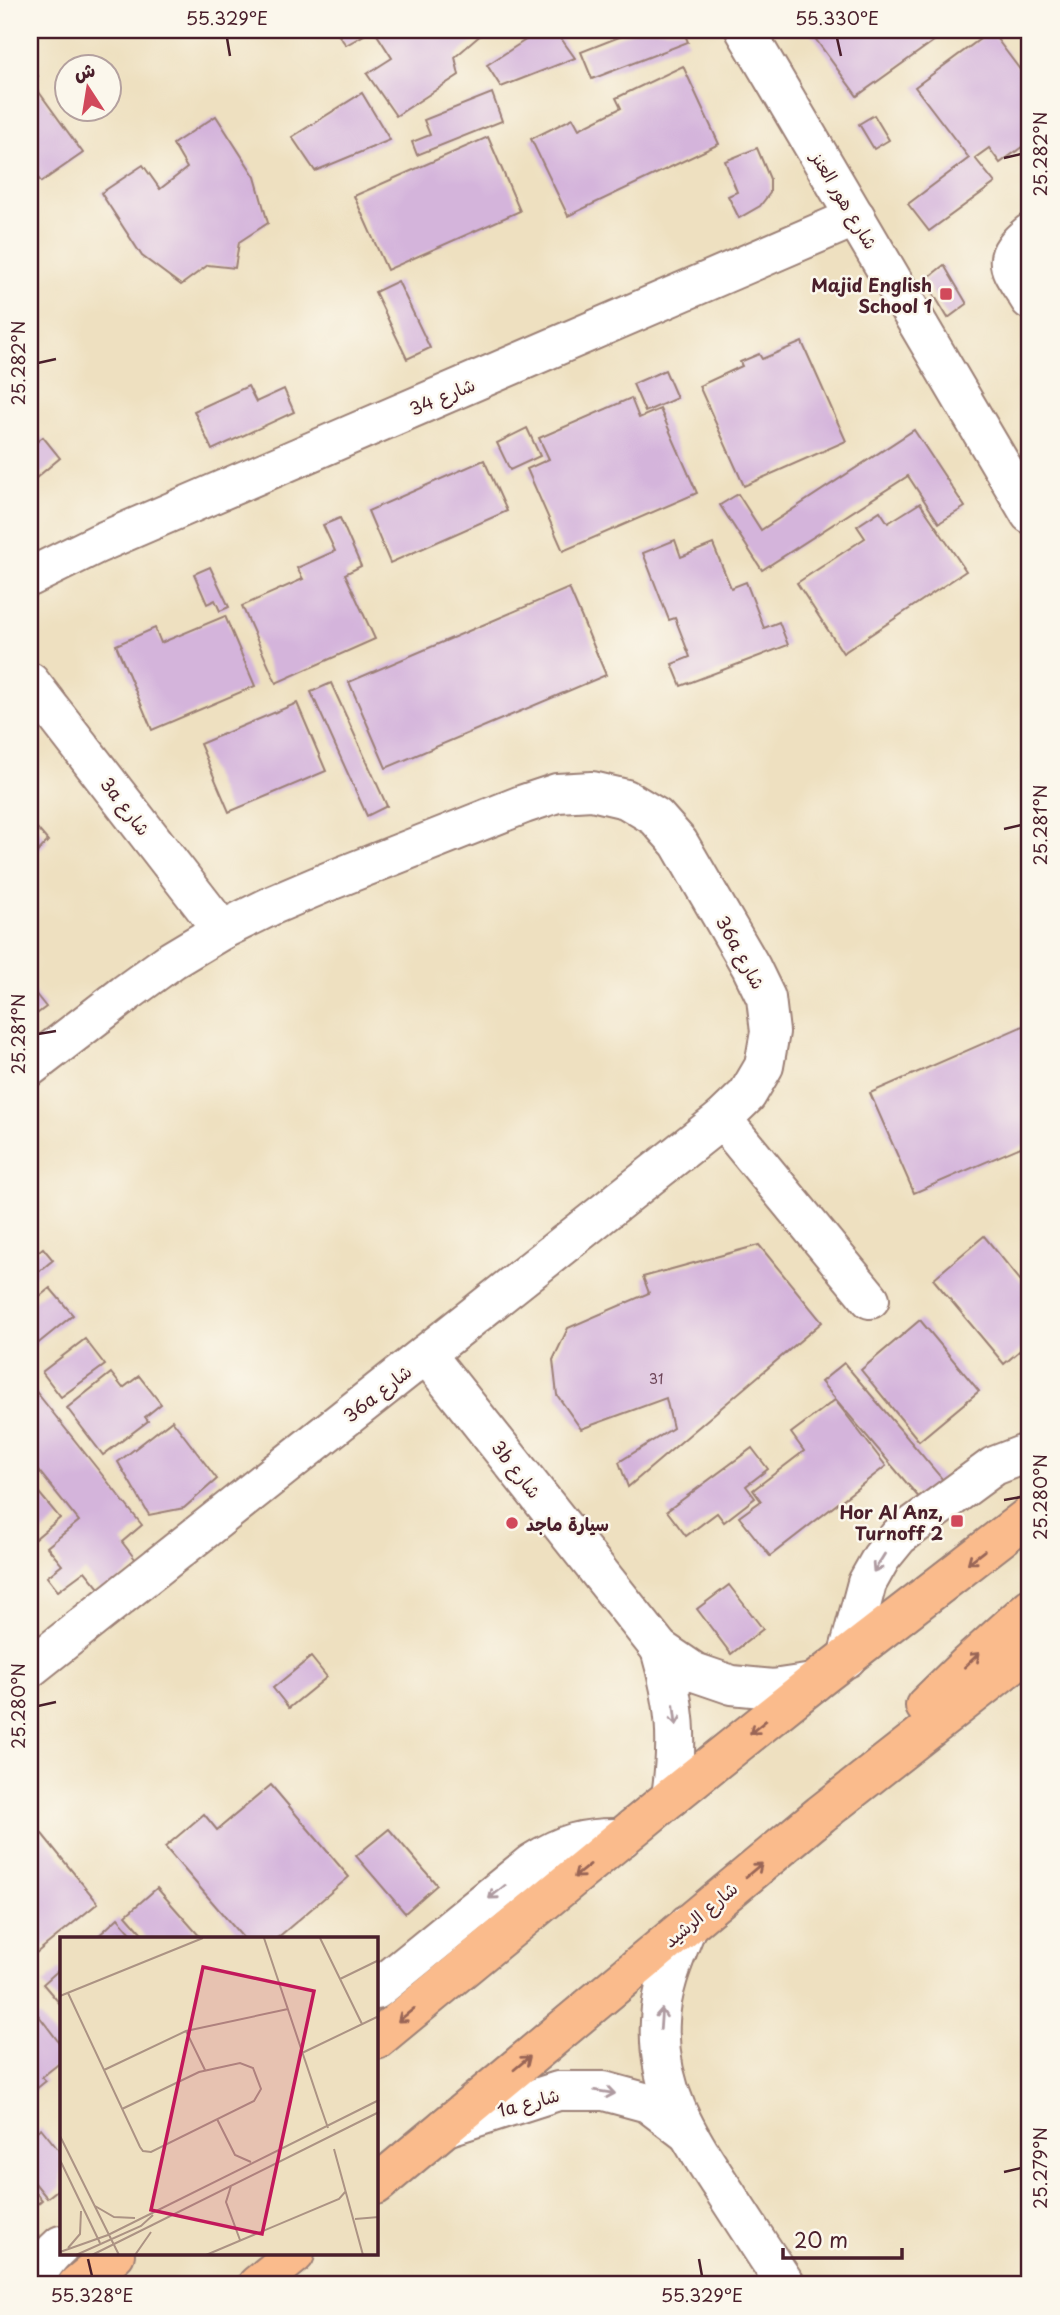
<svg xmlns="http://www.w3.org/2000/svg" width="1060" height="2315" viewBox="0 0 1060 2315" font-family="'Playpen Sans','Playpen Sans Arabic',sans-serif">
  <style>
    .building { fill: #d4b4db }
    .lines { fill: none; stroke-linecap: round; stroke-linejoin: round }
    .minor-casing { stroke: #9c8076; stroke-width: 42 }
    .major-casing { stroke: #9c8076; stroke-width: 42 }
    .minor { stroke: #fff; stroke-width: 38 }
    .major { stroke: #fabb8c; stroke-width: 38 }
    .oneway { stroke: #996557 }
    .oneway2 { stroke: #ae9aa0 }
    .ticks { fill: none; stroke: #4a1f2b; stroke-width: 2.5 }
    .poi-dot { fill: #d1495b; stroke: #fbf7ec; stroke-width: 2.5 }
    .labels { text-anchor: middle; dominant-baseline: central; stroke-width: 5; stroke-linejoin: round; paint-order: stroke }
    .number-label { font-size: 14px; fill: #6c4457 }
    .street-label { font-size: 18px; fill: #4a1f2b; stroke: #fbf7ec }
    .poi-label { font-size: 18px; font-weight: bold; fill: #4a1f2b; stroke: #fbf7ec; text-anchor: end }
    .inset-road { fill: none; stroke: #ac9384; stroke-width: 2 }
    .view { fill: #c2185b; fill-opacity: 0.15; stroke: #c2185b; stroke-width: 3.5 }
    .inset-edge { fill: none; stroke: #4a1f2b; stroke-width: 3.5 }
    .neatline { fill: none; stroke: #4a1f2b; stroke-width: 2.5 }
    .ticks-label { font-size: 18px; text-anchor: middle; fill: #4a1f2b }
  </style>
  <rect width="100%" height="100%" fill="#fbf7ec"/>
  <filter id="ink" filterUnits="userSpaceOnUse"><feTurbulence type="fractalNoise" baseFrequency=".0143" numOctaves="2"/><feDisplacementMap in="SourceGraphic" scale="14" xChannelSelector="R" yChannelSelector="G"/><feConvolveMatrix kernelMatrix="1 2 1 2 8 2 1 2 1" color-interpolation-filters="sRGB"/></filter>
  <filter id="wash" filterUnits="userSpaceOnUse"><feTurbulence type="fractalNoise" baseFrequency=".00686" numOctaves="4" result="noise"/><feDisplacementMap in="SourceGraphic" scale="28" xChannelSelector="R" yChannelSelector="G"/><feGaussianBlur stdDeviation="1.57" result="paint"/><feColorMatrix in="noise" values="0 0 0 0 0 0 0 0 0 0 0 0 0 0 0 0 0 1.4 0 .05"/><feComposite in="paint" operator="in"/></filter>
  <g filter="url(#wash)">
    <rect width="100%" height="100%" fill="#eee0c0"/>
    <g id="blocks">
      <g class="building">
        <polygon points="335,30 373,30 346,45"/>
        <polygon points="374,30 480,30 483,33 455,57 459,75 396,116 367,74 392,58"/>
        <polygon points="541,30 555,30 575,58 501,87 487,65"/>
        <polygon points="637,30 683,30 688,42 592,79 581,52"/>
        <polygon points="809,30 949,30 857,96"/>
        <polygon points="991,31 1030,83 1030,141 1000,163 989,148 975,158 995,183 929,231 908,204 969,158 915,87"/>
        <polygon points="30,64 38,76 31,81 83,153 41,182 30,166"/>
        <polygon points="683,66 719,144 568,216 531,139 573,118 579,129 621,108 616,98"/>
        <polygon points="362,93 390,140 315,171 292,137"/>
        <polygon points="492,93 502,121 417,155 412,142 430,135 424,120"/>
        <polygon points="874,115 889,140 874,149 859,124"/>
        <polygon points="216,116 255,177 268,223 239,242 235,268 208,265 181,285 142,256 101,193 143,165 160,189 187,168 173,144"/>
        <polygon points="488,137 520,211 387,270 354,196"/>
        <polygon points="757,148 770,179 770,193 760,206 739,218 728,196 737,192 725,161"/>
        <polygon points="944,265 967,304 948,318 925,280"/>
        <polygon points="398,281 430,348 407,359 375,292"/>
        <polygon points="802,342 846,441 744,486 699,386 742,366 740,362 759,354 762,359"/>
        <polygon points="665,370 677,398 645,412 633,384"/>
        <polygon points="248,386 256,402 284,389 294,412 212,450 194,411"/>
        <polygon points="631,398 639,418 660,409 697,493 563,551 527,469 549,459 539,438"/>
        <polygon points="527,428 540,456 510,470 497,443"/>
        <polygon points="914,430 965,507 939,523 908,476 762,570 720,505 738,494 761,530"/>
        <polygon points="43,437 60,458 30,483 30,447"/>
        <polygon points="484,460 507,511 390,563 368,511"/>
        <polygon points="920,503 966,571 843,653 797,583 865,538 857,526 880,511 888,523"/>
        <polygon points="340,518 361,566 345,574 375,639 276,683 242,606 303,579 297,568 335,551 323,525"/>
        <polygon points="675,540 681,557 713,544 731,588 746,582 764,628 779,622 788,645 681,686 672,664 690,657 675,618 669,620 643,553"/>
        <polygon points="210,567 229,607 220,611 215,600 207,604 194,574"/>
        <polygon points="569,588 606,675 386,768 349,682"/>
        <polygon points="225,616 255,686 152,730 116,645 155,628 161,643"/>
        <polygon points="331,683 387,806 367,816 311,692"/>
        <polygon points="297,703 326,771 229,812 200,744"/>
        <polygon points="30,820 48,841 30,860"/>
        <polygon points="30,987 46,1007 30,1019"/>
        <polygon points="1030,1023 1030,1143 914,1193 870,1093"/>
        <polygon points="984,1236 1030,1292 1030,1342 1004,1364 933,1279"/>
        <polygon points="759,1245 822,1322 628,1487 619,1462 673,1428 666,1398 581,1429 557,1395 553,1360 568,1328 649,1293 643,1277"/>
        <polygon points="43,1248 53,1260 30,1279 30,1258"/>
        <polygon points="50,1288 73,1315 30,1350 30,1304"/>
        <polygon points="920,1320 979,1391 919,1441 861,1370"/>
        <polygon points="85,1339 105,1365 61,1397 42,1372"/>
        <polygon points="844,1363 944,1481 921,1500 821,1382"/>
        <polygon points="111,1373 123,1388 139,1376 161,1404 145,1417 148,1421 103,1455 67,1408"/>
        <polygon points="30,1384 142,1525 122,1542 139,1564 103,1593 85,1571 58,1591 47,1577 62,1565 47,1547 79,1521 30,1460"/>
        <polygon points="835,1400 886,1466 770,1556 739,1517 761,1501 753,1490 804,1451 791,1433"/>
        <polygon points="172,1420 217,1479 184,1508 149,1515 118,1462"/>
        <polygon points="752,1448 768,1469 746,1486 755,1498 724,1522 717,1513 686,1536 667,1511"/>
        <polygon points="30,1482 60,1518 30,1543"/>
        <polygon points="729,1585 763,1629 731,1654 697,1609"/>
        <polygon points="311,1657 327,1677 289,1708 273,1688"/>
        <polygon points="271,1785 349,1877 276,1939 244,1939 165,1847 204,1814 217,1830"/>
        <polygon points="30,1819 98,1903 30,1958"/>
        <polygon points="389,1829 437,1885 405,1913 356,1856"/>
        <polygon points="157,1888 202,1939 147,1939 126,1915"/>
        <polygon points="118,1918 136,1939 95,1939"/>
        <polygon points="61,1968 61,2005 43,1984"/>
        <polygon points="39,2016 61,2045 61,2062 42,2077 46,2081 30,2094 30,2024"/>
        <polygon points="41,2128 61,2153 61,2187 47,2198 30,2177 30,2136"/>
        <polygon points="30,2186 42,2200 30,2210"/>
      </g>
    </g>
  </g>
  <g filter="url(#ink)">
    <use href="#blocks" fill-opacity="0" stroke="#9c8076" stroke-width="2"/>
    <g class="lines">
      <defs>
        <g id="minor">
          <polyline points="745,30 1030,514"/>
          <path d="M1030,233C996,261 1011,268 1030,300"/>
          <polyline points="30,577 97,544 856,217"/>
          <polyline points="30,682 222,930"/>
          <polyline points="30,1067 125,994 172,960 222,930 273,905 327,882 524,804 557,793 592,791 626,799 656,817 679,843 751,967 766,998 770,1032 764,1066 747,1095 722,1119 30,1668"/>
          <polyline points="722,1119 870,1299"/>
          <polyline points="426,1354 660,1649 694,1672 732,1685 773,1689 813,1683"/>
          <path d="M660,1649C676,1704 679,1740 671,1797"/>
          <polyline points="847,1658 867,1583 881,1558 899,1536 994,1466 1030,1452"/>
          <path d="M688,1924C676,1955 661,1987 660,2021C656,2089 689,2137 725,2192C745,2223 765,2254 786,2285"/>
          <path d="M376,1990L532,1863C564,1843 584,1837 622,1838"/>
          <polyline points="446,2127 558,2091 604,2091 648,2103 686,2132"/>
          <path d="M36,2285C38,2268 49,2256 61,2245"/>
        </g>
        <g id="major">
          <polyline points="925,1706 968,1664 1030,1608"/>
          <polyline points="376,2040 671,1797 813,1683 1030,1515"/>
          <polyline points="376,2185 821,1814 1030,1650"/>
          <polyline points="77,2285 115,2254"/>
          <polyline points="257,2285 295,2254"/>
        </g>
      </defs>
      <use href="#minor" class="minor-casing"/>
      <use href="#major" class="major-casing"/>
      <use href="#minor" class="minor"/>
      <use href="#major" class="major"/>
    </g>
    <defs><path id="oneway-shaft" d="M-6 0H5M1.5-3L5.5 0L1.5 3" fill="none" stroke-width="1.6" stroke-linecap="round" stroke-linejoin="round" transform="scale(1.75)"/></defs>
    <g class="oneway">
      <use href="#oneway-shaft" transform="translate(976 1557) rotate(142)"/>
      <use href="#oneway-shaft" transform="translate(972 1660) rotate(-43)"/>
      <use href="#oneway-shaft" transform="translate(758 1727) rotate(141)"/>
      <use href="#oneway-shaft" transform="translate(754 1870) rotate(-40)"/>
      <use href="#oneway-shaft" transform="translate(582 1871) rotate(141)"/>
      <use href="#oneway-shaft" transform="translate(406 2015) rotate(141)"/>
      <use href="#oneway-shaft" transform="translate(522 2063) rotate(-40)"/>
    </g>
    <g class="oneway2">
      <use href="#oneway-shaft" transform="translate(879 1563) rotate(122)"/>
      <use href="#oneway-shaft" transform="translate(675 1715) rotate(83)"/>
      <use href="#oneway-shaft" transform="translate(497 1892) rotate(141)"/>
      <use href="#oneway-shaft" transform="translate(661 2019) rotate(-86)"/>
      <use href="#oneway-shaft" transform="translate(605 2092) rotate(9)"/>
    </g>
  </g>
  <path class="ticks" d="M227,38L230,56M837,38L841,56M1004,158L1021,154M38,363L56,359M1004,829L1021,825M38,1034L56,1031M1004,1500L1021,1497M38,1706L56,1702M1004,2172L1021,2168M88,2259L92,2276M699,2259L702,2276"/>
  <g class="poi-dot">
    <rect x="939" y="287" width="14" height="14" rx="3.5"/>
    <rect x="950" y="1514" width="14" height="14" rx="3.5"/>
    <circle cx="512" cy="1523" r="7"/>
  </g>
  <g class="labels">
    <g class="number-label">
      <text x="656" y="1378">31</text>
    </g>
    <g class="street-label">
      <text transform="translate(845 200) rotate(59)">شارع هور العنز</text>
      <text transform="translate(442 396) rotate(-23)">شارع 34</text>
      <text transform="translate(126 806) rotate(52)">3a شارع</text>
      <text transform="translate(741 952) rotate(61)">36a شارع</text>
      <text transform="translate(377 1393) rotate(-38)">36a شارع</text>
      <text transform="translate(517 1469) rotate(52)">3b شارع</text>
      <text transform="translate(700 1914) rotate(-40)">شارع الرشيد</text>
      <text transform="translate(528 2102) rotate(-15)">1a شارع</text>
    </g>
    <g class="poi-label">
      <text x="932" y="284">Majid English<tspan x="932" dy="21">School 1</tspan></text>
      <text x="943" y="1511">Hor Al Anz,<tspan x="943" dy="21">Turnoff 2</tspan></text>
      <text x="526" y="1523" text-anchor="start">سيارة ماجد</text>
    </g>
  </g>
  <g transform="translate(60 1937)">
    <rect width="318" height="318" fill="#eee0c0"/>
    <path class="inset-road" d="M204,1L261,171M260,1L302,87M280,42L319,23M8,56L80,210L83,214L91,215L194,164L201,152L193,131L180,126L139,135L62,172M0,59L143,1M126,94L145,133M242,116L319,79M44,133L126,94L228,72M260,168L268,191M157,182L175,218L191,225M0,199L59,318M274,212L303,318M0,223L40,306M171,249L166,265L180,303M35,269L54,280L75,281M295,282L319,280M8,311L20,297L21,274M0,315L48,298L319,163M16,318L81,289L93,278M32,318L319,175M75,318L91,295M146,318L279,262L286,254"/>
    <path class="view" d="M143,30L254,54L202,297L91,273Z"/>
    <rect width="318" height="318" class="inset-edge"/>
  </g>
  <rect width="1060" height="2315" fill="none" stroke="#fbf7ec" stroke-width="77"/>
  <g transform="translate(88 88) rotate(348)"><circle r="33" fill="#fbf7ec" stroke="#b4a19f" stroke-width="2"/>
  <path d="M0-5L12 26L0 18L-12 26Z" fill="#d1495b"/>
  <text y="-10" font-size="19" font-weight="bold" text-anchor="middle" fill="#4a1f2b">ش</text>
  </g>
  <path d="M783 2248v10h119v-10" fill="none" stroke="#4a1f2b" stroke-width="3.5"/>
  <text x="794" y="2248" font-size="21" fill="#4a1f2b" stroke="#fbf7ec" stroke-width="5" paint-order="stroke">20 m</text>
  <rect x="38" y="38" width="983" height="2238" class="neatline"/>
  <g class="ticks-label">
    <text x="227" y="25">55.329°E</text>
    <text x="837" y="25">55.330°E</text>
    <text transform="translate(1041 154) rotate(-90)" y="6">25.282°N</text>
    <text transform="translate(19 363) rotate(-90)" y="6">25.282°N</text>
    <text transform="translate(1041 825) rotate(-90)" y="6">25.281°N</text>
    <text transform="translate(19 1034) rotate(-90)" y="6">25.281°N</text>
    <text transform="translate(1041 1497) rotate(-90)" y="6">25.280°N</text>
    <text transform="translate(19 1706) rotate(-90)" y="6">25.280°N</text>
    <text transform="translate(1041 2168) rotate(-90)" y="6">25.279°N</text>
    <text x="92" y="2302">55.328°E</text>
    <text x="702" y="2302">55.329°E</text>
  </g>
</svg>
